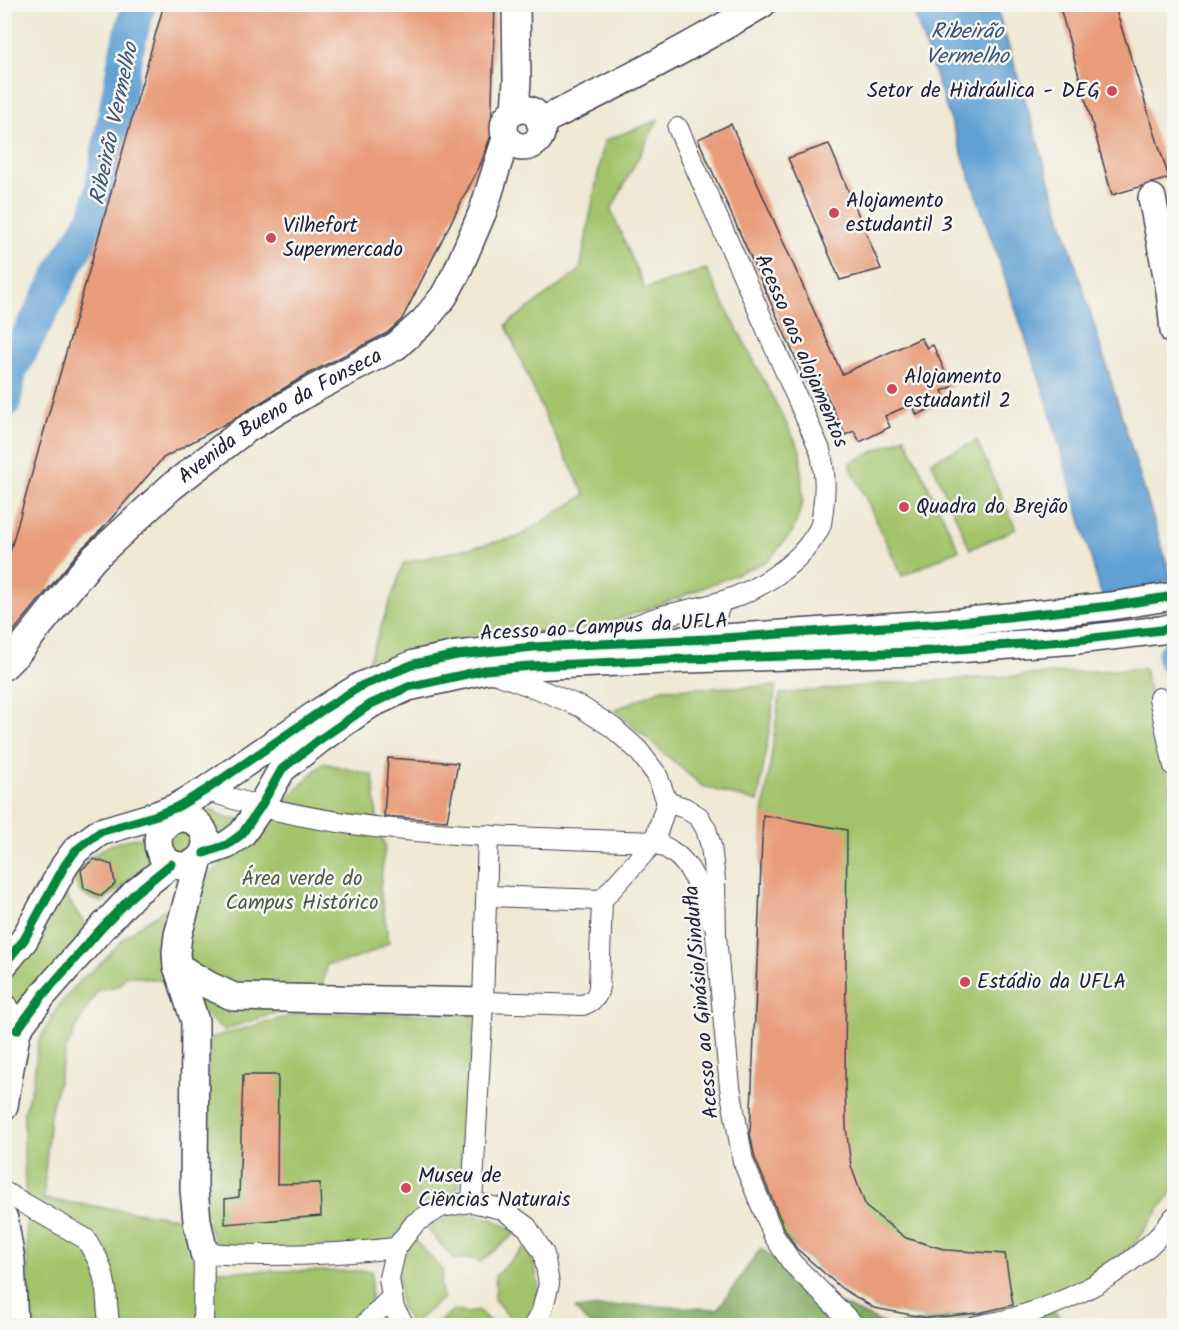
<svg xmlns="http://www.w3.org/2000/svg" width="1179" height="1330" viewBox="0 0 1179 1330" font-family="Kalam,sans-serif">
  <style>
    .green { fill: #a3c36b; stroke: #627253; stroke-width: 1.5 }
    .forest { fill: #82a95f; stroke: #52664d; stroke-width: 1.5 }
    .water { fill: #61a0d3; stroke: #426187; stroke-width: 1.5 }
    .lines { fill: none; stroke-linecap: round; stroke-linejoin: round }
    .river { stroke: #61a0d3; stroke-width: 34 }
    .building { fill: #e89c79 }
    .street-casing { stroke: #414052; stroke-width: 22 }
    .secondary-casing { stroke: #414052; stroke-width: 30 }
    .street { stroke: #fff; stroke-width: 20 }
    .secondary { stroke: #fff; stroke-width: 27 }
    .cycleway-casing { stroke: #f6f6f2; stroke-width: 13 }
    .cycleway { stroke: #00873e; stroke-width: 9 }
    .poi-dot { fill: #d1495b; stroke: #f6f6f2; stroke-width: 2 }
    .labels { text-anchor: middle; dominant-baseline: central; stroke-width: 5; stroke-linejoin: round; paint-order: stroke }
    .poi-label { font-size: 21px; fill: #22223b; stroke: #f6f6f2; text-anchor: start }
    .street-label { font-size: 21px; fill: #22223b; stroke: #f6f6f2 }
    .park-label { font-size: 21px; fill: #4f5a4c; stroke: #f6f6f2 }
    .water-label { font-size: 22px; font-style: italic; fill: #3b5478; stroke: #f6f6f2 }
  </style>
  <rect width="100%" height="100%" fill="#f6f6f2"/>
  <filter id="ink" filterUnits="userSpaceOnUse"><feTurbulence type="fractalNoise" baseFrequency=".0167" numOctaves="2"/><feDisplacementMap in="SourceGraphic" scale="12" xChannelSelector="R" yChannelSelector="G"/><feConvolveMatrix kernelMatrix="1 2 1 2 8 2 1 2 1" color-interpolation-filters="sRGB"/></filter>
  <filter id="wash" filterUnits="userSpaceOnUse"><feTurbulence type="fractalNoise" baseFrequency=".008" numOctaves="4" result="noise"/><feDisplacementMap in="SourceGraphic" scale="24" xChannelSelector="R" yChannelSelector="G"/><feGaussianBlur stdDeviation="1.35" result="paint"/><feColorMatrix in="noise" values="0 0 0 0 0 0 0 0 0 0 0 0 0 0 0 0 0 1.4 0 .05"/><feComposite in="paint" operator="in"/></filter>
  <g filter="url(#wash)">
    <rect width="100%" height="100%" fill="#efe9d4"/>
    <g class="green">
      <polygon points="658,120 611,210 645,289 706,269 800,450 803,501 793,531 768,561 683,596 594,628 473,636 366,668 404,563 518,537 585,495 544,414 506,325 580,270 604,141"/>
      <polygon points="905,437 959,550 902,576 849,463"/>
      <polygon points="977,441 1016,529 970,549 931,461"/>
      <polygon points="1144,668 1174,803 1174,1189 1132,1247 1080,1287 1014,1310 928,1318 874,1308 841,1288 777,1231 750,1150 763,815 780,694 882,684"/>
      <polygon points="776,686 758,802 702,786 614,710 662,689"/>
      <path d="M323,763L373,775L378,830L385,845L380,889L389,942C376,952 343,965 327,964L320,998L224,1030L165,981L126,975L120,985L98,990L81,1019L66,1049L50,1114L44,1186V1199L178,1218L201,1261L219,1271H372L370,1317L363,1325H30L24,1161V1111L33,1083L38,1043L55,1011L79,981L100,964L125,937L145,922L164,910L182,903Z"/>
      <polygon points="211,809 225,818 242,820 214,846 209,831 198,822"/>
      <path d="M182,830C190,831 194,835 197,843L187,859L182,860L170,854C164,842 169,832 182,830Z"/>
      <path d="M138,838H149C151,846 146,853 149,862L142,871L102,902C83,897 76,894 74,873C93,854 111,840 138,838Z"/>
      <polygon points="64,893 88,929 17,1014 5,998 5,979 22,962"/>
      <polygon points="300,1013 476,1014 459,1187 381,1247 220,1252 201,1212 210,1038"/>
      <path d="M458,1214C485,1215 494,1219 517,1232L480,1262L474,1259H454L427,1229L447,1218Z"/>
      <polygon points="414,1239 443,1271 440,1285 443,1298 411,1325 400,1306 397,1261"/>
      <polygon points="525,1247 535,1266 539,1290 533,1313 524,1325 516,1325 494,1299 496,1288 495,1276"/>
      <polygon points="453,1310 466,1313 479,1311 493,1325 436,1325"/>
    </g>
    <g class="forest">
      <polygon points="761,1248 812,1291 887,1325 590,1325 575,1309 631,1305 718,1309"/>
      <polygon points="1055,1312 1070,1325 893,1326 964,1315"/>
    </g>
    <polygon class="water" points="911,5 996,5 1172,580 1102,597 1045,395"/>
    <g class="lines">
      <g class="river">
        <polyline points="4,402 10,371 70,257 97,214 126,52 139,4"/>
        <polyline points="1174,656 1174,659"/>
      </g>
    </g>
    <g id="blocks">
      <g class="building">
        <polygon points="164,4 495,4 491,135 481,163 402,319 387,333 304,376 232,420 163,458 102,529 81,549 4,643 4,573"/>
        <polygon points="1059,4 1114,4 1169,178 1112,195"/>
        <polygon points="731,124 842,374 921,338 927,348 933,345 952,387 942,391 947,401 917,415 912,404 885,416 890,427 860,442 854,431 845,435 819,379 807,384 698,139"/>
        <polygon points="829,144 881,269 840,280 788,158"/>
        <polygon points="388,758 458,763 447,821 384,816"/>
        <polygon points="763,815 847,830 845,1078 846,1127 851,1166 866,1207 906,1238 947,1250 1005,1254 1013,1305 979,1313 928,1318 874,1308 841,1288 796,1248 785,1230 755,1158 750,1134"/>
        <polygon points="94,859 112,865 115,884 101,896 84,888 81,870"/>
        <polygon points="243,1075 278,1075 277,1184 320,1183 321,1216 225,1224 225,1199 239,1197"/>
      </g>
    </g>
  </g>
  <g filter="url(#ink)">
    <use href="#blocks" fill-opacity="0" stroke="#414052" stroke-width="1.5"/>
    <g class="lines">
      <defs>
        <g id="street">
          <polyline points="708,639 721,602"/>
          <path d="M603,641C622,631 641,622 662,616C681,611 701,608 720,602C758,591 801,564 820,527C822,522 822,515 823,509C826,487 825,471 820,450L678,128"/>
          <polyline points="1159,698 1174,766"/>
          <path d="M206,790C345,839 508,836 654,842C660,845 666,847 671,851C694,865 702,896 710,920"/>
          <polyline points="667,802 685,808 699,817 706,829 711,846 715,880 716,936 724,1025 730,1087 743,1161 774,1236 792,1263 855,1326"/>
          <polyline points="487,896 602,900"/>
          <path d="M483,1002L583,1005C593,1001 598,997 599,986L602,900L654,842L667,802L657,775L638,750L612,727L581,707L541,690L491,672"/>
          <polyline points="4,1192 86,1239 98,1260 103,1274 106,1290 109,1326"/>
          <polyline points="472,1202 483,1002 488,835"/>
          <path d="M203,1326L204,1253C268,1257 333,1255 396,1248"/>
          <polyline points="363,1326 392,1297"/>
          <polyline points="405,1326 394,1309 389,1278 396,1248 415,1223 441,1207 472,1202 502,1209 527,1227 544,1254 549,1284 541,1314 533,1326"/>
          <path d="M977,1326C989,1323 1002,1322 1013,1318C1066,1303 1118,1277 1157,1238C1163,1232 1169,1224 1174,1217"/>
        </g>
        <g id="secondary">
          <circle cx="523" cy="128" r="19"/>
          <polyline points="515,111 517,81 516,4"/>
          <path d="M540,122C616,86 690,47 762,4"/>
          <polyline points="1152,198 1170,291 1174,331"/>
          <path id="s1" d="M4,666L18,652L93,559L171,487L245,430L312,390L396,346L424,321L444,296L457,272L483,211L506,138"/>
          <circle cx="182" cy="842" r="24"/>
          <polyline points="204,853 227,845 242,834 261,806 282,769 319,740 371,704 408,687 485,670 531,666 685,659 916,652 1077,640 1161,630 1174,627"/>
          <polyline points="199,859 178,935 176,953 177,966 195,1021 194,1189 197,1221 204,1253"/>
          <polyline points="4,964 24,940 65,865 76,850 100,832 157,815 177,807 206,790 321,711 361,686 414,664 457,655 533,647 708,639 960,622 1111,606 1174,596"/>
          <polyline points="177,966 208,985 234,997 483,1002"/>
          <polyline points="4,1007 17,1030"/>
          <polyline points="4,1106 10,1068 17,1030 43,995 99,931 134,894 171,864"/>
          <polyline points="4,1219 11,1260 14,1326"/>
        </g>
      </defs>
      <use href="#street" class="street-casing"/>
      <use href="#secondary" class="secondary-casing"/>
      <use href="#street" class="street"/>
      <use href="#secondary" class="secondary"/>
      <defs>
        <g id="cycleway">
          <polyline points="204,853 227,845 242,834 261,806 282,769 319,740 371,704 408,687 485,670 531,666 685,659 916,652 1077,640 1161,630 1174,627"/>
          <polyline points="4,964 24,940 65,865 76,850 100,832 157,815 177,807 206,790 321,711 361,686 414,664 457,655 533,647 708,639 960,622 1111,606 1174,596"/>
          <polyline points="17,1030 43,995 99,931 134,894 171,864"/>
        </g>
      </defs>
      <use href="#cycleway" class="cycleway-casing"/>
      <use href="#cycleway" class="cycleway"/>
    </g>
  </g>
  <g class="poi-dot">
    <circle cx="1112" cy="91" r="6"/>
    <circle cx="834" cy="213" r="6"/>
    <circle cx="271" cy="238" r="6"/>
    <circle cx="892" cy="389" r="6"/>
    <circle cx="904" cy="507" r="6"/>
    <circle cx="965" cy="982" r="6"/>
    <circle cx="406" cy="1188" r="6"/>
  </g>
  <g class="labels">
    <g class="poi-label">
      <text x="1100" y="91" text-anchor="end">Setor de Hidráulica - DEG</text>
      <text x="846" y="201">Alojamento<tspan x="846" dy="24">estudantil 3</tspan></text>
      <text x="283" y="226">Vilhefort<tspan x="283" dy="24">Supermercado</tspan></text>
      <text x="904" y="377">Alojamento<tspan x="904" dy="24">estudantil 2</tspan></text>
      <text x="916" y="507">Quadra do Brejão</text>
      <text x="977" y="982">Estádio da UFLA</text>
      <text x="418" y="1176">Museu de<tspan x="418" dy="24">Ciências Naturais</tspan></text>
    </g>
    <g class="street-label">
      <text transform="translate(801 351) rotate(67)">Acesso aos alojamentos</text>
      <text stroke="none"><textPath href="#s1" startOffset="376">Avenida Bueno da Fonseca</textPath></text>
      <text transform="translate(604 628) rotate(-3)">Acesso ao Campus da UFLA</text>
      <text transform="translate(702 1002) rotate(-95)">Acesso ao Ginásio/Sindufla</text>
    </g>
    <g class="park-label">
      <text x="302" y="879">Área verde do<tspan x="302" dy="24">Campus Histórico</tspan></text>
    </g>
    <g class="water-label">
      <text x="967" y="32">Ribeirão<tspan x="967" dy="25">Vermelho</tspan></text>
      <text transform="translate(115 124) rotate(-78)">Ribeirão Vermelho</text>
    </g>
  </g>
  <rect width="1179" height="1330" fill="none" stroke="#f6f6f2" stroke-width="24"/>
</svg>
